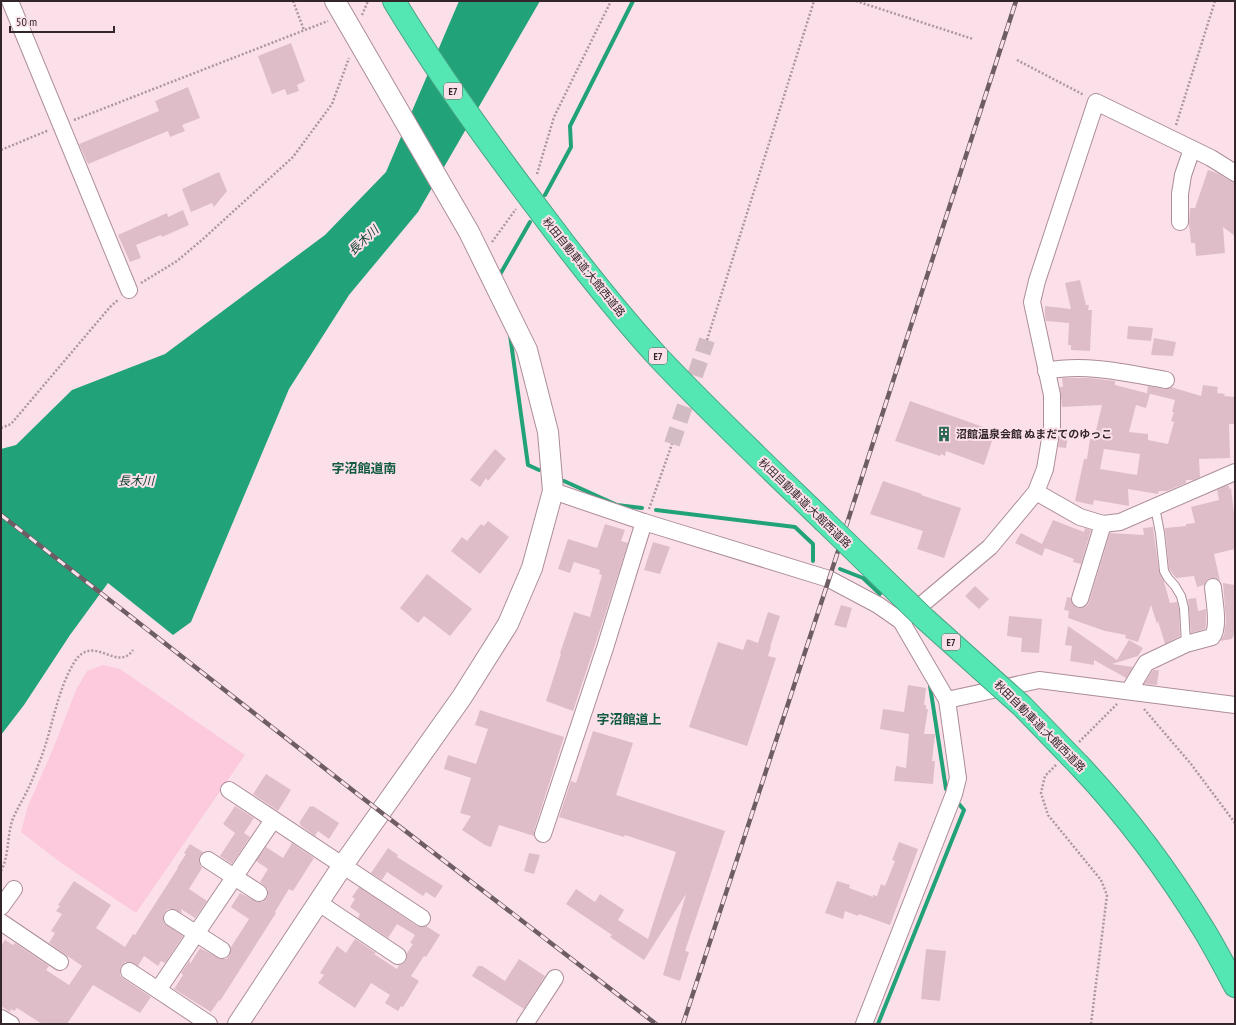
<svg xmlns="http://www.w3.org/2000/svg" width="1236" height="1025" viewBox="0 0 1236 1025" font-family="'PT Sans Narrow','Noto Sans JP',sans-serif">
  <style>
    .green { fill: #fcc9dd }
    .water { fill: #22a279 }
    .lines { fill: none; stroke-linecap: round; stroke-linejoin: round }
    .stream { stroke: #22a279; stroke-width: 4 }
    .building { fill: #debdc9; fill-rule: evenodd }
    .minor-tunnel { stroke: #d3bbc4; stroke-width: 16; stroke-dasharray: 16 8; stroke-linecap: butt }
    .service-casing { stroke: #ac8d99; stroke-width: 10 }
    .minor-casing { stroke: #ac8d99; stroke-width: 18 }
    .tertiary-casing { stroke: #ac8d99; stroke-width: 22 }
    .motorway-casing { stroke: #48a383; stroke-width: 24 }
    .path { stroke: #ac979f; stroke-width: 2.5; stroke-dasharray: 2 2; stroke-linecap: butt }
    .service { stroke: #fff; stroke-width: 8 }
    .minor { stroke: #fff; stroke-width: 16 }
    .tertiary { stroke: #fff; stroke-width: 20 }
    .motorway { stroke: #54e7b3; stroke-width: 22 }
    .rail-casing { stroke: #6e5d64; stroke-width: 4.5 }
    .rail { stroke: #fbe0ea; stroke-width: 3; stroke-dasharray: 9; stroke-linecap: butt }
    .motorway-bridge-casing { stroke: #48a383; stroke-width: 24; stroke-linecap: butt }
    .motorway-bridge { stroke: #54e7b3; stroke-width: 22 }
    .labels { text-anchor: middle; dominant-baseline: central; stroke-width: 4; stroke-linejoin: round; paint-order: stroke }
    .shield { fill: #fbe0ea; stroke: #6e5e64; stroke-width: 1 }
    .shield-label { font-size: 10px; font-weight: bold; fill: #32262b }
    .street-label { font-size: 11px; fill: #32262b; stroke: #fbe0ea }
    .poi-label { font-size: 11px; font-weight: bold; fill: #32262b; stroke: #fbe0ea; text-anchor: start }
    .water-label { font-size: 12px; font-style: italic; fill: #083c2b; stroke: #fbe0ea }
    .quarter-label { font-size: 13px; font-weight: bold; fill: #125b43; stroke: #fbe0ea }
  </style>
  <rect width="100%" height="100%" fill="#fbe0ea"/>
  <polygon class="green" points="103,665 120,669 245,755 136,913 60,862 21,832 28,806 53,749 76,690 87,671"/>
  <polygon class="water" points="459,1 540,1 418,212 349,295 289,389 191,622 173,635 108,583 70,635 24,705 1,735 1,449 16,445 72,390 165,354 325,235 386,172"/>
  <g class="lines">
    <g class="stream">
      <polyline points="545,195 571,147 570,126 633,1"/>
      <polyline points="498,278 530,222"/>
      <polyline points="510,335 528,465 539,470"/>
      <polyline points="564,481 617,505 642,508"/>
      <polyline points="656,510 795,527 813,544 813,561"/>
      <polyline points="840,569 863,578 880,594"/>
      <polyline points="930,686 946,789"/>
      <polyline points="878,1024 964,810 959,804"/>
    </g>
  </g>
  <g class="building">
    <polygon points="291,43 305,81 297,85 299,91 287,95 285,89 272,94 258,56"/>
    <polygon points="188,87 200,118 182,125 185,131 170,137 168,131 88,164 79,144 159,111 155,101"/>
    <polygon points="1208,170 1219,174 1230,181 1235,182 1235,236 1223,227 1225,253 1196,256 1195,243 1191,243 1189,224 1190,208 1195,208"/>
    <polygon points="219,172 227,191 214,207 212,203 191,212 182,189"/>
    <polygon points="183,210 189,225 162,237 161,235 136,245 141,258 130,262 118,235 167,213 168,217"/>
    <polygon points="1080,280 1086,305 1089,305 1088,310 1092,310 1090,351 1071,350 1071,345 1068,345 1069,323 1046,321 1045,315 1045,306 1071,309 1065,283"/>
    <polygon points="1128,326 1153,328 1151,341 1127,339"/>
    <polygon points="1154,338 1176,342 1173,356 1151,355"/>
    <path d="M1062,378H1090L1115,381V385L1150,394L1146,408L1136,405L1129,432L1148,434V440L1168,444L1174,422L1171,421L1174,412H1172L1175,400L1147,393L1148,386L1165,389L1171,387L1201,396L1203,385L1218,387L1217,393L1225,394L1224,396L1235,397V424H1229L1230,458L1199,459L1200,477L1194,480H1186V483L1167,491H1159L1158,494L1128,489L1129,506L1094,500L1093,505L1075,501L1084,459H1087L1090,439H1094L1102,405L1062,407L1060,387H1063ZM1104,449L1140,454L1137,475L1100,469Z"/>
    <polygon points="910,401 989,429 988,432 994,435 984,465 946,451 945,456 941,454 940,456 895,441"/>
    <polygon points="1061,430 1069,431 1066,448 1058,447"/>
    <polygon points="495,449 506,459 488,481 486,478 480,487 470,480"/>
    <polygon points="883,481 922,494 921,495 961,508 944,558 917,549 923,531 870,514"/>
    <polygon points="1226,486 1229,486 1229,489 1231,488 1235,521 1235,549 1214,554 1220,581 1216,578 1212,578 1207,580 1204,585 1197,587 1194,576 1176,578 1169,569 1165,528 1186,526 1186,524 1195,523 1191,507 1219,500 1217,490"/>
    <polygon points="1053,520 1084,532 1085,528 1091,530 1081,564 1073,562 1074,559 1045,548 1042,556 1015,543 1021,533 1042,544"/>
    <polygon points="488,521 509,537 480,574 451,551 462,537 467,541 481,524 484,526"/>
    <polygon points="605,524 625,530 621,541 628,543 605,615 573,711 546,701 561,654 560,653 574,612 590,617 602,575 599,574 600,570 574,562 570,573 558,569 568,539 597,548"/>
    <polygon points="1153,527 1159,572 1164,582 1170,603 1177,602 1179,609 1180,636 1165,644 1158,621 1157,624 1151,605 1138,642 1125,638 1126,635 1105,631 1068,618 1069,611 1064,610 1067,597 1071,598 1073,605 1078,608 1082,608 1087,606 1089,602 1110,533 1144,535 1143,528"/>
    <polygon points="653,542 670,547 660,574 644,570"/>
    <polygon points="427,574 472,609 450,636 424,616 418,623 400,608"/>
    <polygon points="1223,583 1235,585 1235,632 1232,639 1220,641 1224,635 1226,621"/>
    <polygon points="975,586 989,599 979,609 965,596"/>
    <polygon points="1196,598 1198,611 1206,609 1206,625 1205,629 1191,633 1189,608 1188,599"/>
    <polygon points="841,605 852,608 846,628 834,625"/>
    <polygon points="768,612 780,616 770,647 771,647 768,656 776,658 747,746 689,727 718,642 743,650 747,639 758,643"/>
    <polygon points="1009,616 1042,619 1039,653 1021,652 1022,638 1007,636"/>
    <polygon points="1068,626 1117,660 1129,640 1143,648 1138,656 1112,664 1133,667 1126,678 1094,660 1094,665 1070,661 1072,646 1065,645"/>
    <polygon points="1153,670 1159,670 1157,685 1144,684"/>
    <polygon points="908,685 926,688 924,705 926,705 926,709 928,709 924,734 935,734 932,761 935,761 933,784 894,781 896,766 906,768 909,734 880,729 883,709 904,712"/>
    <polygon points="480,710 564,737 534,831 534,836 499,825 491,847 485,845 462,830 471,816 460,813 471,778 444,769 448,755 476,764 488,729 475,725"/>
    <polygon points="593,731 633,743 616,795 725,831 685,951 689,952 680,981 663,975 686,894 644,960 610,937 612,935 566,904 576,889 595,902 600,894 624,910 618,920 648,939 676,852 625,835 624,837 559,817 571,781 576,783"/>
    <polygon points="266,774 291,790 278,811 253,794"/>
    <polygon points="235,806 254,818 244,833 250,837 232,864 220,856 235,833 223,824"/>
    <polygon points="310,806 312,807 313,806 339,823 329,839 318,831 315,836 300,825 301,824 299,823"/>
    <polygon points="899,842 918,849 890,925 859,914 858,916 845,911 843,919 825,913 837,881 850,885 849,888 873,897 873,895 877,896 881,884 885,886 895,861 892,860"/>
    <polygon points="292,843 314,858 293,891 289,889 275,912 276,913 220,1001 219,1000 211,1012 174,989 183,975 181,973 190,960 190,964 200,948 221,959 226,959 230,955 231,951 231,947 249,919 231,907 240,893 258,902 263,902 267,898 268,894 268,889 260,882 268,869 256,861 266,847 283,858"/>
    <polygon points="190,844 203,852 200,855 199,860 200,865 202,868 189,889 207,901 195,918 181,909 182,913 172,909 168,909 164,913 163,918 164,923 183,936 165,963 161,961 158,966 144,956 138,966 130,962 125,962 121,966 120,970 120,975 124,979 151,997 140,1013 93,985 67,1024 42,1024 17,1008 14,1011 11,1009 10,1012 1,1006 1,946 5,940 13,945 15,943 49,966 46,970 69,985 82,966 49,943 55,933 51,931 62,914 56,911 60,906 58,905 74,881 111,905 96,928 125,947 133,934 135,935 178,868 177,868 186,854 184,853"/>
    <polygon points="388,848 398,855 397,857 443,886 435,898 426,892 423,896 387,872 382,880 371,873"/>
    <polygon points="529,853 540,855 534,874 524,871"/>
    <polygon points="359,887 417,926 421,927 426,926 440,935 426,957 424,956 411,976 419,981 403,1007 401,1006 398,1011 385,1003 390,995 371,983 355,1008 318,983 324,975 320,973 337,946 346,953 355,939 376,953 374,954 397,969 399,965 403,964 406,961 407,953 413,944 410,943 415,935 397,924 388,938 358,918 360,914 350,907 355,899 352,897"/>
    <polygon points="926,949 946,951 940,1001 921,999"/>
    <polygon points="519,959 545,976 524,1009 472,976 478,966 482,966 505,981"/>
  </g>
  <g class="lines">
    <polyline class="minor-tunnel" points="672,444 707,340"/>
    <defs>
      <polyline id="service" points="1155,507 1160,533 1164,571 1168,578 1175,586 1181,596 1184,608 1186,644"/>
      <g id="minor">
        <polyline points="10,1 129,290"/>
        <polyline points="1180,222 1180,194 1183,175 1192,149"/>
        <path d="M1046,371C1086,363 1126,373 1166,380"/>
        <polyline points="553,491 644,522 829,579 878,605 901,621 947,700 958,778 954,794 864,1024"/>
        <polyline points="1036,492 1080,517 1103,524 1120,522 1235,472"/>
        <polyline points="1080,599 1103,524"/>
        <polyline points="907,617 990,547 1036,492 1045,469 1052,427 1052,395 1032,302 1037,281 1096,102 1211,158 1235,173"/>
        <path d="M1129,691L1146,663L1186,644L1212,637C1220,627 1214,600 1213,587"/>
        <polyline points="947,700 1039,680 1235,705"/>
        <polyline points="229,790 422,918"/>
        <polyline points="543,834 605,648 644,522"/>
        <polyline points="208,860 259,893"/>
        <polyline points="319,903 398,956"/>
        <polyline points="1,907 14,889"/>
        <polyline points="172,918 222,950"/>
        <polyline points="1,922 60,962"/>
        <polyline points="129,971 158,990"/>
        <polyline points="1,1018 11,1024"/>
        <polyline points="209,1024 158,990 273,820"/>
        <polyline points="525,1024 555,978"/>
      </g>
      <polyline id="tertiary" points="238,1024 343,865 462,697 508,624 532,568 553,491 548,432 527,350 469,232 335,1"/>
      <g id="motorway">
        <path d="M394,1C438,74 488,143 539,210C577,261 616,311 659,358C712,414 768,467 823,520"/>
        <path d="M1079,765C1126,815 1168,871 1204,930C1215,948 1225,967 1235,986"/>
      </g>
    </defs>
    <use href="#service" class="service-casing"/>
    <use href="#minor" class="minor-casing"/>
    <use href="#tertiary" class="tertiary-casing"/>
    <use href="#motorway" class="motorway-casing"/>
    <g class="path">
      <polyline points="293,1 304,30"/>
      <polyline points="856,1 973,39"/>
      <polyline points="362,15 368,1"/>
      <polyline points="1017,60 1084,95"/>
      <polyline points="74,120 328,21"/>
      <polyline points="1176,125 1215,1"/>
      <polyline points="1,150 49,130"/>
      <polyline points="537,174 554,117 611,1"/>
      <polyline points="492,242 516,209"/>
      <polyline points="141,283 177,261 203,239 293,157 332,104 349,58"/>
      <polyline points="707,340 814,1"/>
      <polyline points="1,428 11,424 110,307 119,299"/>
      <polyline points="649,509 672,444"/>
      <polyline points="1144,709 1191,764 1235,823"/>
      <polyline points="1079,742 1117,704"/>
      <polyline points="1056,765 1045,776 1041,793 1048,815 1101,880 1107,895 1091,1024"/>
      <path d="M1,871C9,856 7,838 12,821C16,810 23,800 28,789C33,779 37,768 41,758C53,726 57,690 75,661C94,633 117,673 133,650"/>
    </g>
    <use href="#service" class="service"/>
    <use href="#minor" class="minor"/>
    <use href="#tertiary" class="tertiary"/>
    <use href="#motorway" class="motorway"/>
    <defs>
      <g id="rail">
        <polyline points="1,515 360,796 656,1024"/>
        <polyline points="683,1024 829,579 1016,1"/>
      </g>
    </defs>
    <use href="#rail" class="rail-casing"/>
    <use href="#rail" class="rail"/>
    <defs>
      <polyline id="motorway-bridge" points="823,520 925,619 1022,706 1079,765"/>
    </defs>
    <use href="#motorway-bridge" class="motorway-bridge-casing"/>
    <use href="#motorway-bridge" class="motorway-bridge"/>
  </g>
  <defs>
    <symbol id="building-bare" viewBox="-9 -9 18 18"><path d="M-4-6H4V6H1V3H-1V6H-4ZM-2.5-4.3h1.7v1.8h-1.7ZM.8-4.3h1.7v1.8H.8ZM-2.5-1h1.7V.8h-1.7ZM.8-1h1.7V.8H.8Z" fill="#2c6751" stroke="#fbe0ea" stroke-width="2.5" paint-order="stroke"/></symbol>
  </defs>
  <g fill-rule="evenodd">
    <use href="#building-bare" x="933" y="423" width="22" height="22"/>
  </g>
  <g class="labels">
    <g class="shield">
      <rect x="444" y="83" width="18" height="16" rx="3"/>
      <rect x="649" y="348" width="18" height="16" rx="3"/>
      <rect x="942" y="634" width="18" height="16" rx="3"/>
    </g>
    <g class="shield-label">
      <text x="453" y="91">E7</text>
      <text x="658" y="356">E7</text>
      <text x="951" y="642">E7</text>
    </g>
    <g class="street-label">
      <text transform="translate(584 267) rotate(51)">秋田自動車道;大館西道路</text>
      <text transform="translate(805 503) rotate(44)">秋田自動車道;大館西道路</text>
      <text transform="translate(1040 726) rotate(45)">秋田自動車道;大館西道路</text>
    </g>
    <g class="poi-label">
      <text x="956" y="434">沼館温泉会館 ぬまだてのゆっこ</text>
    </g>
    <g class="water-label">
      <text transform="translate(363 240) rotate(-43)">長木川</text>
      <text x="136" y="480">長木川</text>
    </g>
    <g class="quarter-label">
      <text x="364" y="468">字沼館道南</text>
      <text x="629" y="719">字沼館道上</text>
    </g>
  </g>
  <rect width="1236" height="1025" fill="none" stroke="#32262b" stroke-width="4"/>
  <path d="M10 26v6h104v-6" fill="none" stroke="#32262b" stroke-width="2"/>
  <text x="16" y="26" font-size="12" fill="#32262b" stroke="#fbe0ea" stroke-width="3" paint-order="stroke">50 m</text>
</svg>
